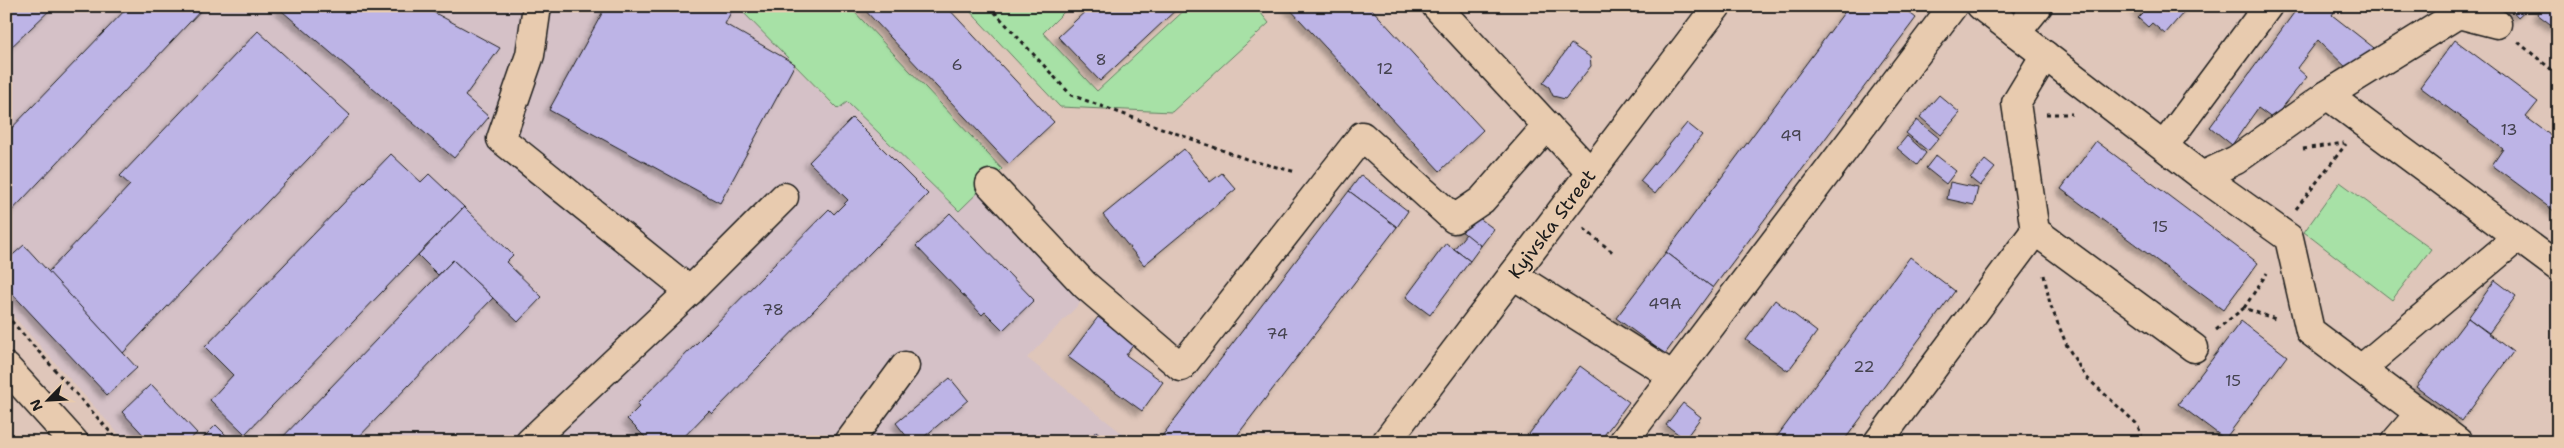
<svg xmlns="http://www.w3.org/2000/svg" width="2564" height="448" viewBox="0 0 2564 448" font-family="'Shantell Sans',sans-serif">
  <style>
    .built { fill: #d5c1c7 }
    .green { fill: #a7e1a6; stroke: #627e61 }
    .building { fill: #bdb4e6; stroke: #1c1c1c; filter: url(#shadow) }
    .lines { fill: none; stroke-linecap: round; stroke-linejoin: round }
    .minor-casing { stroke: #1c1c1c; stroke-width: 31 }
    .major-casing { stroke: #1c1c1c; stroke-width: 31 }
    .path { stroke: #1c1c1c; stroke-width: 3; stroke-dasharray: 4 4; stroke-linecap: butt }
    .minor { stroke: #e8cbaf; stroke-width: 28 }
    .major { stroke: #e8cbaf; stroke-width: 28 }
    .labels { text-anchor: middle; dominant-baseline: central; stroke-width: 4; stroke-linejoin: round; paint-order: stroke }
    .number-label { font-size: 16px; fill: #44424e }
    .street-label { font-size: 19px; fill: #1c1c1c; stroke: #e8cbaf }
  </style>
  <defs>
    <filter id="shadow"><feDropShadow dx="-4.5" dy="4.5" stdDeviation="2.5" flood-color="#0004"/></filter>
  </defs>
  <rect width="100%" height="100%" fill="#dfc6ba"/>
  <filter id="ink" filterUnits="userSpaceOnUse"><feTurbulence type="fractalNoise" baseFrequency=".02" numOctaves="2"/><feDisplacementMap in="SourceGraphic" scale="10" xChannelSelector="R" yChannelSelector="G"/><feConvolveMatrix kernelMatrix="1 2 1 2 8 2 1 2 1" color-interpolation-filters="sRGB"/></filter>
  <g filter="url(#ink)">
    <polygon class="built" points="6,6 737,6 837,109 878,78 1083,300 1027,358 1133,442 126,442 6,308"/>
    <g class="green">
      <polygon points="737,6 849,6 1002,169 959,211 847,102 838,109"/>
      <polygon points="965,6 1070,6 1043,33 1097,91 1189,6 1255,6 1269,23 1172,112 1060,107"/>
      <polygon points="2340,182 2431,249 2392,300 2304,232"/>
    </g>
    <g class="building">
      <polygon points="6,6 54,6 6,52"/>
      <polygon points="129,6 205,6 6,217 6,134"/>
      <polygon points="276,6 422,6 500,48 465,96 489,117 454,158"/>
      <polygon points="606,6 734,6 725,24 795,64 720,203 549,110"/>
      <polygon points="861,6 946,6 1054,122 1009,164"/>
      <polygon points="1091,6 1180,6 1100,81 1058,37"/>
      <polygon points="1287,6 1369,6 1483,130 1440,171"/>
      <polygon points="1849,6 1901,6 1916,18 1713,288 1666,252"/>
      <polygon points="2132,6 2189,6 2165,34 2152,23 2148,27 2138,18 2142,14"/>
      <polygon points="2299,6 2338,6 2332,15 2378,51 2355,76 2318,40 2297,68 2307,77 2273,119 2258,108 2232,145 2210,127"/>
      <polygon points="2508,6 2530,6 2518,17"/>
      <polygon points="2543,6 2558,6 2558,30 2537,14"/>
      <polygon points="258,31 350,115 123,353 48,272 130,185 120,176"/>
      <polygon points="2455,40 2538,102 2526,117 2558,141 2558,214 2492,165 2503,149 2420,87"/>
      <polygon points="1571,44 1590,57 1591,66 1565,99 1553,96 1549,87 1543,83"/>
      <polygon points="1939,95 1960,113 1941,135 1920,117"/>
      <polygon points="852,118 928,194 712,414 709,411 679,442 650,442 627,419 639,407 637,404 829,209 834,214 848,200 809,162"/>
      <polygon points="1917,120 1939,138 1928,151 1906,133"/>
      <polygon points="1687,123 1702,135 1655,194 1640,181"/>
      <polygon points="1907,136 1926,153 1917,165 1897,148"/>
      <polygon points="2096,141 2258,263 2223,310 2061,189"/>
      <polygon points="1184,149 1210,182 1222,173 1236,189 1144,265 1103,215"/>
      <polygon points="391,154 421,182 429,174 464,207 245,434 210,400 233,375 205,347"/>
      <polygon points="1936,155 1956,171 1946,184 1926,168"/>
      <polygon points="1985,160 1995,168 1980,186 1970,178"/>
      <polygon points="1361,175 1408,211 1397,227 1349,191"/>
      <polygon points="1950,182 1978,188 1974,205 1947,199"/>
      <polygon points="1349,191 1397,227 1232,442 1161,442 1159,440"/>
      <polygon points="464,207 513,255 506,262 542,297 518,322 453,260 438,275 418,255"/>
      <polygon points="1470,211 1494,229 1481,246 1457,228"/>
      <polygon points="950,213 1034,300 1003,330 985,312 982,315 916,246"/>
      <polygon points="1466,234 1481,246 1470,261 1454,249"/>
      <polygon points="1446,243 1470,261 1430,315 1406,297"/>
      <polygon points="24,245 137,368 107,395 6,287 6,261"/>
      <polygon points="1666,252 1713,288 1665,354 1616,318"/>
      <polygon points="1910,257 1955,291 1843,442 1773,442"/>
      <polygon points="453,260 493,298 354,442 278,442"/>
      <polygon points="2495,280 2516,296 2489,333 2468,318"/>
      <polygon points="1775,300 1817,332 1788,371 1746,340"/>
      <polygon points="1098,317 1134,344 1126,355 1163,382 1142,411 1068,357"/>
      <polygon points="2468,318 2513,352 2462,421 2416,387"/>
      <polygon points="2241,321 2287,356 2225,439 2178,404"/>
      <polygon points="1580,366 1629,402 1599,442 1523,442"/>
      <polygon points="950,378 968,400 918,442 911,442 896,423"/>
      <polygon points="151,384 197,433 187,442 150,442 122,412"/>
      <polygon points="1683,403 1701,417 1685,439 1666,425"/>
      <polygon points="216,425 233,442 199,442"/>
      <polygon points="1096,431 1109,442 1088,442"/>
    </g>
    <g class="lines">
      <defs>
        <g id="minor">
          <polyline points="537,6 530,55 501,139 690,291"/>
          <polyline points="1436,6 1591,173"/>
          <polyline points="1981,6 2202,176 2236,160 2327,95 2558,267"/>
          <polyline points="2016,33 2038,6"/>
          <polyline points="2045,55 2016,103 2035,231 2194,348"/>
          <polyline points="2327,95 2458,14 2497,24"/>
          <polyline points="2164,146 2268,6"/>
          <polyline points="2202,176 2289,238 2310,331 2458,442"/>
          <polyline points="990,184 1085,285 1181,367 1362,136 1454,219 1482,200 1547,126"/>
          <polyline points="1513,275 1673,376"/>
          <polyline points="6,367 74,442"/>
          <polyline points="2361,369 2518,237"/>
          <polyline points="530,442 690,291 784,197"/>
          <polyline points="849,442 905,366"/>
          <polyline points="1623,442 1953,6"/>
          <polyline points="1878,442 2035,231"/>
          <polyline points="2395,442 2420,413"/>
        </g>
        <polyline id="major" points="1386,442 1717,6"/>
      </defs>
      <use href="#minor" class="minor-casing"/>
      <use href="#major" class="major-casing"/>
      <g class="path">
        <polyline points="989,6 1071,95 1249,160 1296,172"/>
        <polyline points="2518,42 2558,75"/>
        <polyline points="2046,114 2072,114"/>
        <polyline points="2303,149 2344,143"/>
        <polyline points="2296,209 2346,144"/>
        <polyline points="1584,229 1615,254"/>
        <polyline points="2044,275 2050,304 2067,346 2085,376 2137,424 2144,442"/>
        <polyline points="2244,308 2267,273"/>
        <polyline points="6,315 119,442"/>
        <polyline points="2216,330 2244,308 2278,320"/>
      </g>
      <use href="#minor" class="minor"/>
      <use href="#major" class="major"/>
    </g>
  </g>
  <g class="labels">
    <g class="number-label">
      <text x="1101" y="59">8</text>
      <text x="957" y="64">6</text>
      <text x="1385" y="68">12</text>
      <text x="2509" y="129">13</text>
      <text x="1791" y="135">49</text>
      <text x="2160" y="226">15</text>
      <text x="1665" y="303">49А</text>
      <text x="773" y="309">78</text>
      <text x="1277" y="333">74</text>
      <text x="1864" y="366">22</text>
      <text x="2233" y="380">15</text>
    </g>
    <g class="street-label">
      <text transform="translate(1552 224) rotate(-53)">Kyivska Street</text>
    </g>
  </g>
  <rect width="2564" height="448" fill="none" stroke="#e8cbaf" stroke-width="25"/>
  <rect x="12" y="12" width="2539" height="423" fill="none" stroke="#1c1c1c" stroke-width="2" filter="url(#ink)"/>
  <g transform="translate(48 400) rotate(246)" stroke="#e8cbaf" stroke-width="4" paint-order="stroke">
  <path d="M0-4L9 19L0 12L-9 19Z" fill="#1c1c1c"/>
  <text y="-8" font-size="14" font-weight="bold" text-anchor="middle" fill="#1c1c1c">N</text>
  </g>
</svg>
